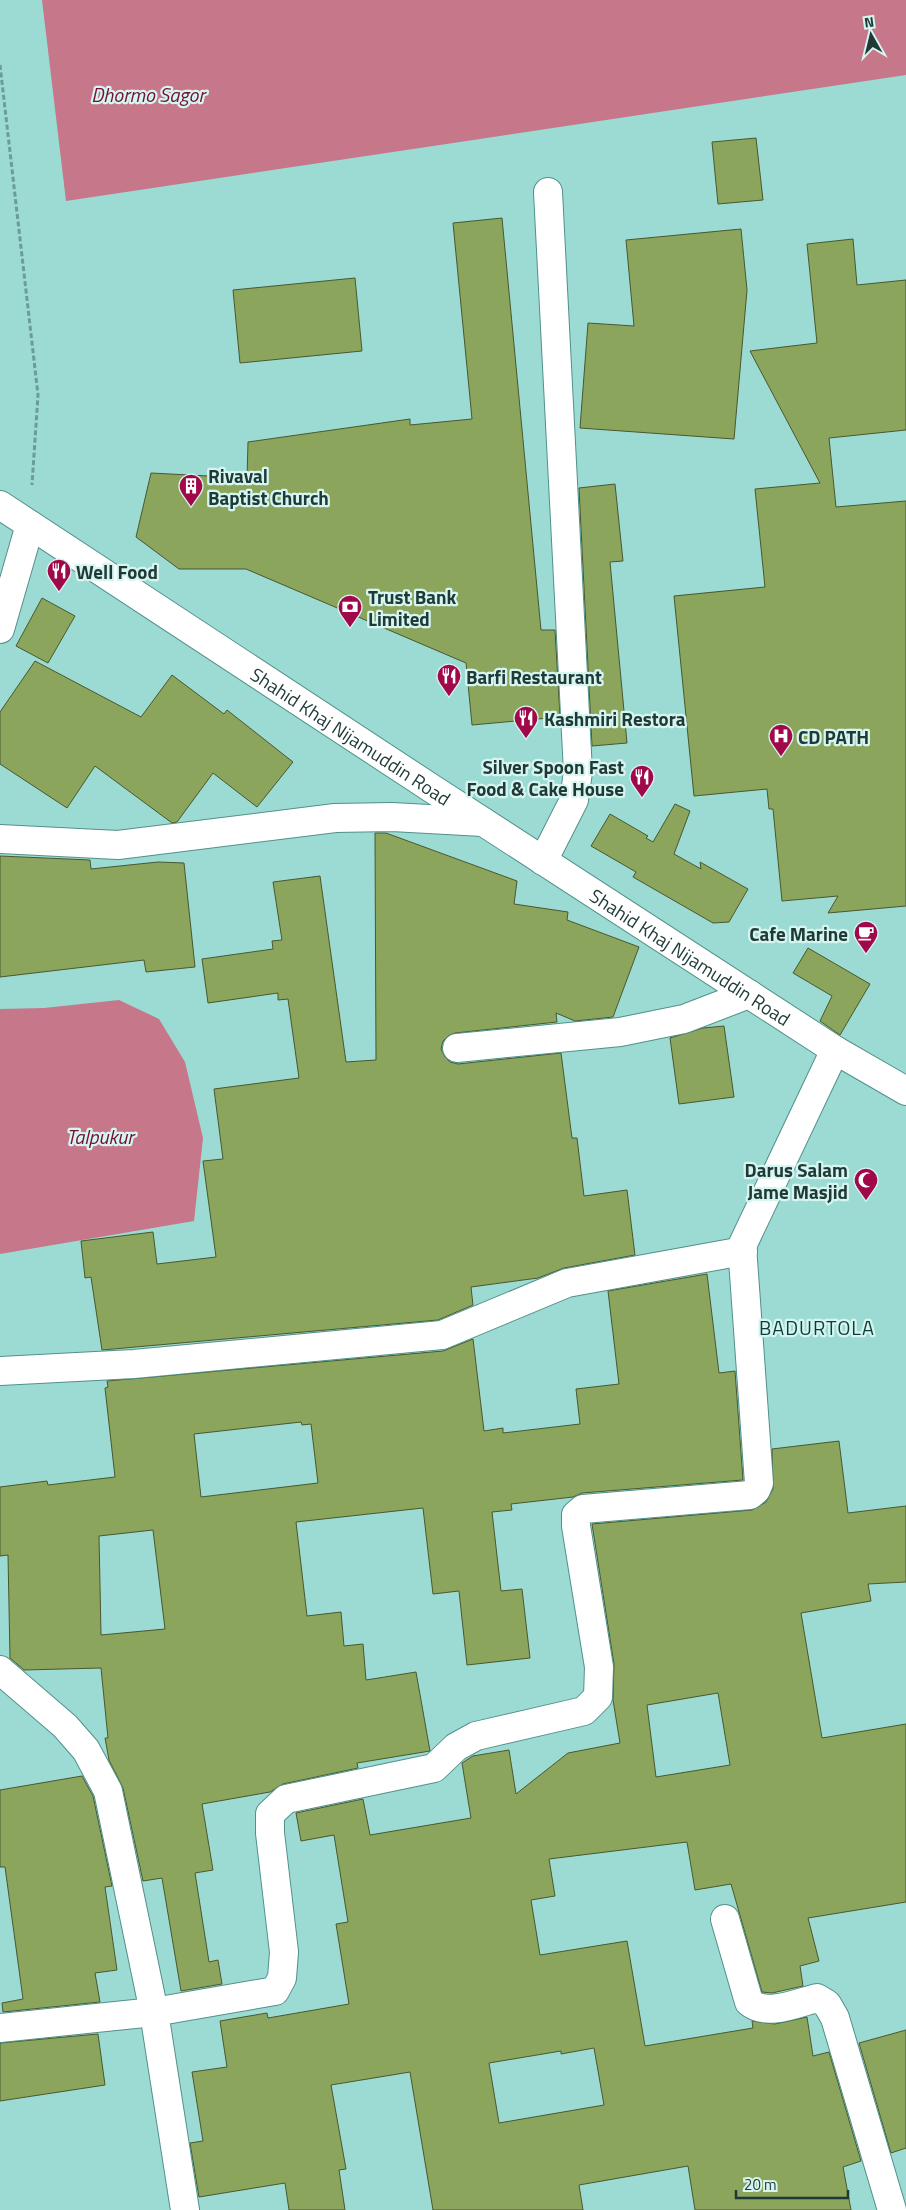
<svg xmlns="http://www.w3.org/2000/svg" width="906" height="2210" viewBox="0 0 906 2210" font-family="'Titillium Web',sans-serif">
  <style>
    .water { fill: #c67789 }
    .building { fill: #8ba55d; stroke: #49582e; fill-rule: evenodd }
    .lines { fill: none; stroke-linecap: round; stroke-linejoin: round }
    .minor-casing { stroke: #52918a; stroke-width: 30 }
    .major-casing { stroke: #52918a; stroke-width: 30 }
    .path { stroke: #6b9d96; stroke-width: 3; stroke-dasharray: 5 2.5; stroke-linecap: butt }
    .minor { stroke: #fff; stroke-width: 28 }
    .major { stroke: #fff; stroke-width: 28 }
    .labels { text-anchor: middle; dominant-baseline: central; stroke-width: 4.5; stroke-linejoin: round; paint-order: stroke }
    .poi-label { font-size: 19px; font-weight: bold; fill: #1f3a36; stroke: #d6f5f0; text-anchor: start }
    .street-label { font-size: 19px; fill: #1f3a36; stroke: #d6f5f0 }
    .water-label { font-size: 20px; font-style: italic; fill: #721134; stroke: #d6f5f0 }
    .neighbourhood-label { font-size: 20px; letter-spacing: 1px; fill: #0c3f3a; stroke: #d6f5f0 }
  </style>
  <rect width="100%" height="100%" fill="#9bdbd3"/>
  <g class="water">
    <polygon points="42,0 906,0 906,75 66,201"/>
    <polygon points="119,1000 159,1019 185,1062 203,1138 194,1221 0,1254 0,1009 44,1008"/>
  </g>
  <g class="building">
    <polygon points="756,138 763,200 718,204 712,142"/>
    <polygon points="502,218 541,630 555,630 560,717 472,725 466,663 246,569 179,569 136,537 151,473 247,478 248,442 410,419 410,425 472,419 453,223"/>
    <polygon points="741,229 747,290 734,439 580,428 588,323 634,326 626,240"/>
    <polygon points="853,239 857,285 906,280 906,430 829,438 836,507 906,501 906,906 828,913 838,896 782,901 773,809 769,809 767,789 694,796 674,596 765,587 755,489 820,483 750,351 817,343 807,244"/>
    <polygon points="355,278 362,351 240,363 233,290"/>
    <polygon points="615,484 623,561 610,562 627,743 592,746 579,488"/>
    <polygon points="42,598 75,616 48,663 16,646"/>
    <polygon points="35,661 141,717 172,675 224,714 227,710 293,762 257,807 213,773 177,822 172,823 95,766 67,808 0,764 0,712"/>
    <polygon points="675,804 690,811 674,854 701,869 700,862 748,889 729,922 713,923 633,877 636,872 591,846 610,814 648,836 646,838 653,842"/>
    <polygon points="375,833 386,833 517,881 514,904 568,912 567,920 639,947 613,1017 575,1021 556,1013 557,1022 455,1033 448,1036 443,1041 441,1049 445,1057 450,1062 458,1064 561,1053 572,1138 577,1138 584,1196 627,1190 635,1255 564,1268 538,1278 471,1287 473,1305 438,1320 102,1350 91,1277 85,1278 81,1241 153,1232 157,1264 216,1257 203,1161 223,1159 214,1089 299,1078 288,999 278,1000 278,993 208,1003 202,959 273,949 272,941 282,940 273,882 320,876 346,1062 376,1060"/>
    <polygon points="0,856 90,860 91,869 158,862 184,863 195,967 146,972 144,960 0,977"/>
    <polygon points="808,948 870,984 840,1035 820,1021 832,996 793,973"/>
    <polygon points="724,1026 734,1097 679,1104 670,1038 703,1028"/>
    <path d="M707,1274L719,1373L735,1371L743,1480L582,1493L573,1497L511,1504L512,1510L492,1512L501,1591L522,1589L530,1658L467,1665L459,1591L433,1594L423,1508L296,1522L307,1616L341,1612L344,1646L363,1644L366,1680L416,1672L430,1751L357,1763L358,1768L283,1784L270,1792L202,1804L213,1870L195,1873L209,1962L218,1960L222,1984L181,1991L162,1878L143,1881L123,1788L109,1760L105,1738H108L101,1668L24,1670L10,1658L8,1555L0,1556V1487L47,1481L48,1485L115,1477L105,1388L108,1387L107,1381L443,1351L473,1339L484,1431L503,1428V1433L580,1424L576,1389L619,1384L608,1291ZM301,1422L302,1425L311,1424L318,1483L201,1497L194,1434ZM153,1530L165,1629L101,1635L99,1536Z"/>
    <path d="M839,1441L848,1513L906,1506V1582L868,1584L871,1601L801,1613L822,1738L906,1724V1902L808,1918L819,1961L800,1966L803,1986L772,1993L762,1992L731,1884L695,1890L687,1842L549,1859L555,1896L531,1900L540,1955L627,1941L645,2046L753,2028L752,2021L775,2024L807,2017L813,2056L829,2052L861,2161L843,2167L851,2210H695L688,2166L579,2185L583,2210H433L410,2072L331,2085L346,2169L339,2170L345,2210H289L285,2183L199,2197L190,2143L203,2141L192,2072L227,2067L220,2021L267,2013L268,2018L349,2004L336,1924L348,1922L334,1835L301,1841L296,1813L363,1799L370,1835L471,1818L462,1763L473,1756L509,1750L516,1794L568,1753L620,1743L613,1700L614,1664L592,1524L752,1510L766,1502L773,1489L772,1449ZM718,1693L730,1765L656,1777L647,1705ZM594,2048L604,2105L499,2123L489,2063L561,2051V2054Z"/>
    <polygon points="82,1776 93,1796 112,1886 105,1887 117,1970 95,1973 100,2002 3,2012 2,2003 23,1999 5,1867 0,1867 0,1790"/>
    <polygon points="906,2030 906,2148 891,2153 859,2043"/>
    <polygon points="98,2034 105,2085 0,2101 0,2043"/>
  </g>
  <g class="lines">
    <defs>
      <g id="minor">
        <polyline points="0,629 30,525"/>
        <polyline points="0,839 118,845 335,818 392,817 483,822"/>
        <polyline points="543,861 574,800 578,772 548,192"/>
        <polyline points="457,1048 620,1032 684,1019 749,994"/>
        <polyline points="0,1371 134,1364 442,1335 567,1283 743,1251"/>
        <polyline points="0,1670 65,1726 86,1750 108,1791 154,2012 185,2210"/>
        <path d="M725,1919L749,2002C766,2017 797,2003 817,1998L827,2004L835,2018L892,2210"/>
        <polyline points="0,2028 154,2012 275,1991 282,1978 284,1952 270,1833 270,1814 286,1799 434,1768 456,1747 476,1736 584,1711 598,1697 599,1667 576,1526 576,1515 583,1509 750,1495 756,1490 759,1483 742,1246 835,1050"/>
      </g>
      <g id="major">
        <path id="s1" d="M0,505L431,788L835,1050L906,1091"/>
      </g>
    </defs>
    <use href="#minor" class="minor-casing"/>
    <use href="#major" class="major-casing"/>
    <polyline class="path" points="0,65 38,395 32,485"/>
    <use href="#minor" class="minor"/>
    <use href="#major" class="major"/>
  </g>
  <defs>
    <symbol id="building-pin" viewBox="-11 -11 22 30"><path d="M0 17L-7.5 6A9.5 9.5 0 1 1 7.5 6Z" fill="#a10849" stroke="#d6f5f0"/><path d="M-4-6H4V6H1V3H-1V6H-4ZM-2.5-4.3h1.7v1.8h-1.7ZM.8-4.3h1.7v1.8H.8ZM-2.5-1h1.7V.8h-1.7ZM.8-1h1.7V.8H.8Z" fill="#fff"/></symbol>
    <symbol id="restaurant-pin" viewBox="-11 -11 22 30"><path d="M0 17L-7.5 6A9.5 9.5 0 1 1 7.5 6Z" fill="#a10849" stroke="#d6f5f0"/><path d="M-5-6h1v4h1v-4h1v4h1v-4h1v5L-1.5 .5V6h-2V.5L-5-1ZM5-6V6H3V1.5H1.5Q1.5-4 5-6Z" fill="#fff"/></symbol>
    <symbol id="bank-pin" viewBox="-11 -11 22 30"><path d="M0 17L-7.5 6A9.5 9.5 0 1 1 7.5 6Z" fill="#a10849" stroke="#d6f5f0"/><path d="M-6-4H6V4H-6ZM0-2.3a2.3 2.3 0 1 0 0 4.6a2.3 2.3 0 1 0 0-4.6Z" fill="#fff"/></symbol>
    <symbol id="hospital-pin" viewBox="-11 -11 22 30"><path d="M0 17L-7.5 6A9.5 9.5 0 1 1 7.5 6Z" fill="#a10849" stroke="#d6f5f0"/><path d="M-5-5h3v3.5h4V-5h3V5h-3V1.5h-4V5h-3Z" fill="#fff"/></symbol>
    <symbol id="cafe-pin" viewBox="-11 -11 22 30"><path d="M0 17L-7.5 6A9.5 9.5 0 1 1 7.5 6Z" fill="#a10849" stroke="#d6f5f0"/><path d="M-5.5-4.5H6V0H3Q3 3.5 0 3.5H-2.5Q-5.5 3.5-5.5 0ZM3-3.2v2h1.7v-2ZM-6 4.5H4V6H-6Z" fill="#fff"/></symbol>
    <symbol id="mosque-pin" viewBox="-11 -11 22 30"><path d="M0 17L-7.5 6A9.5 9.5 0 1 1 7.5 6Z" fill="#a10849" stroke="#d6f5f0"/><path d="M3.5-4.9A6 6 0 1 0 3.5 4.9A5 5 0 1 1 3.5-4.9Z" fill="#fff"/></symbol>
  </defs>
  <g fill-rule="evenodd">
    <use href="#building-pin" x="177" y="472" width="28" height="38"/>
    <use href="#restaurant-pin" x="45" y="557" width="28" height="38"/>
    <use href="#bank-pin" x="336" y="593" width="28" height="38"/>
    <use href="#restaurant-pin" x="435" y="662" width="28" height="38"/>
    <use href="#restaurant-pin" x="512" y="704" width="28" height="38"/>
    <use href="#hospital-pin" x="767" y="722" width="28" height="38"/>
    <use href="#restaurant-pin" x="628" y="763" width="28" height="38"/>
    <use href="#cafe-pin" x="852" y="919" width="28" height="38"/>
    <use href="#mosque-pin" x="852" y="1166" width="28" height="38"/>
  </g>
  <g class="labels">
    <g class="poi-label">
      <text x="208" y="475">Rivaval<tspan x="208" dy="22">Baptist Church</tspan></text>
      <text x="76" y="571">Well Food</text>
      <text x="368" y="596">Trust Bank<tspan x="368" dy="22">Limited</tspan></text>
      <text x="466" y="676">Barfi Restaurant</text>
      <text x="544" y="718">Kashmiri Restora</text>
      <text x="798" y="736">CD PATH</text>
      <text x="624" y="766" text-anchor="end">Silver Spoon Fast<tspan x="624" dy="22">Food &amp; Cake House</tspan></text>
      <text x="848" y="933" text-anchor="end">Cafe Marine</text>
      <text x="848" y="1169" text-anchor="end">Darus Salam<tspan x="848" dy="22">Jame Masjid</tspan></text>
    </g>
    <g class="street-label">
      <text stroke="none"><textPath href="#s1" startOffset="420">Shahid Khaj Nijamuddin Road</textPath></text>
      <text stroke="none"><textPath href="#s1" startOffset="825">Shahid Khaj Nijamuddin Road</textPath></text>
    </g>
    <g class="water-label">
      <text x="148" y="94">Dhormo Sagor</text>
      <text x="100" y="1136">Talpukur</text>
    </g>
    <g class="neighbourhood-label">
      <text x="817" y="1327">BADURTOLA</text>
    </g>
  </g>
  <g transform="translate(871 35) rotate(352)" stroke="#d6f5f0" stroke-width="4" paint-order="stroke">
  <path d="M0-4L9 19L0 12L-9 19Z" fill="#1f3a36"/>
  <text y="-8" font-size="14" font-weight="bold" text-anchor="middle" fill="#1f3a36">N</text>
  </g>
  <path d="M736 2190v8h112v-8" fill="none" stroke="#1f3a36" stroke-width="2.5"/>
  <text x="744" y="2190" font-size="15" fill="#1f3a36" stroke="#d6f5f0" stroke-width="4" paint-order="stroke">20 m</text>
</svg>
